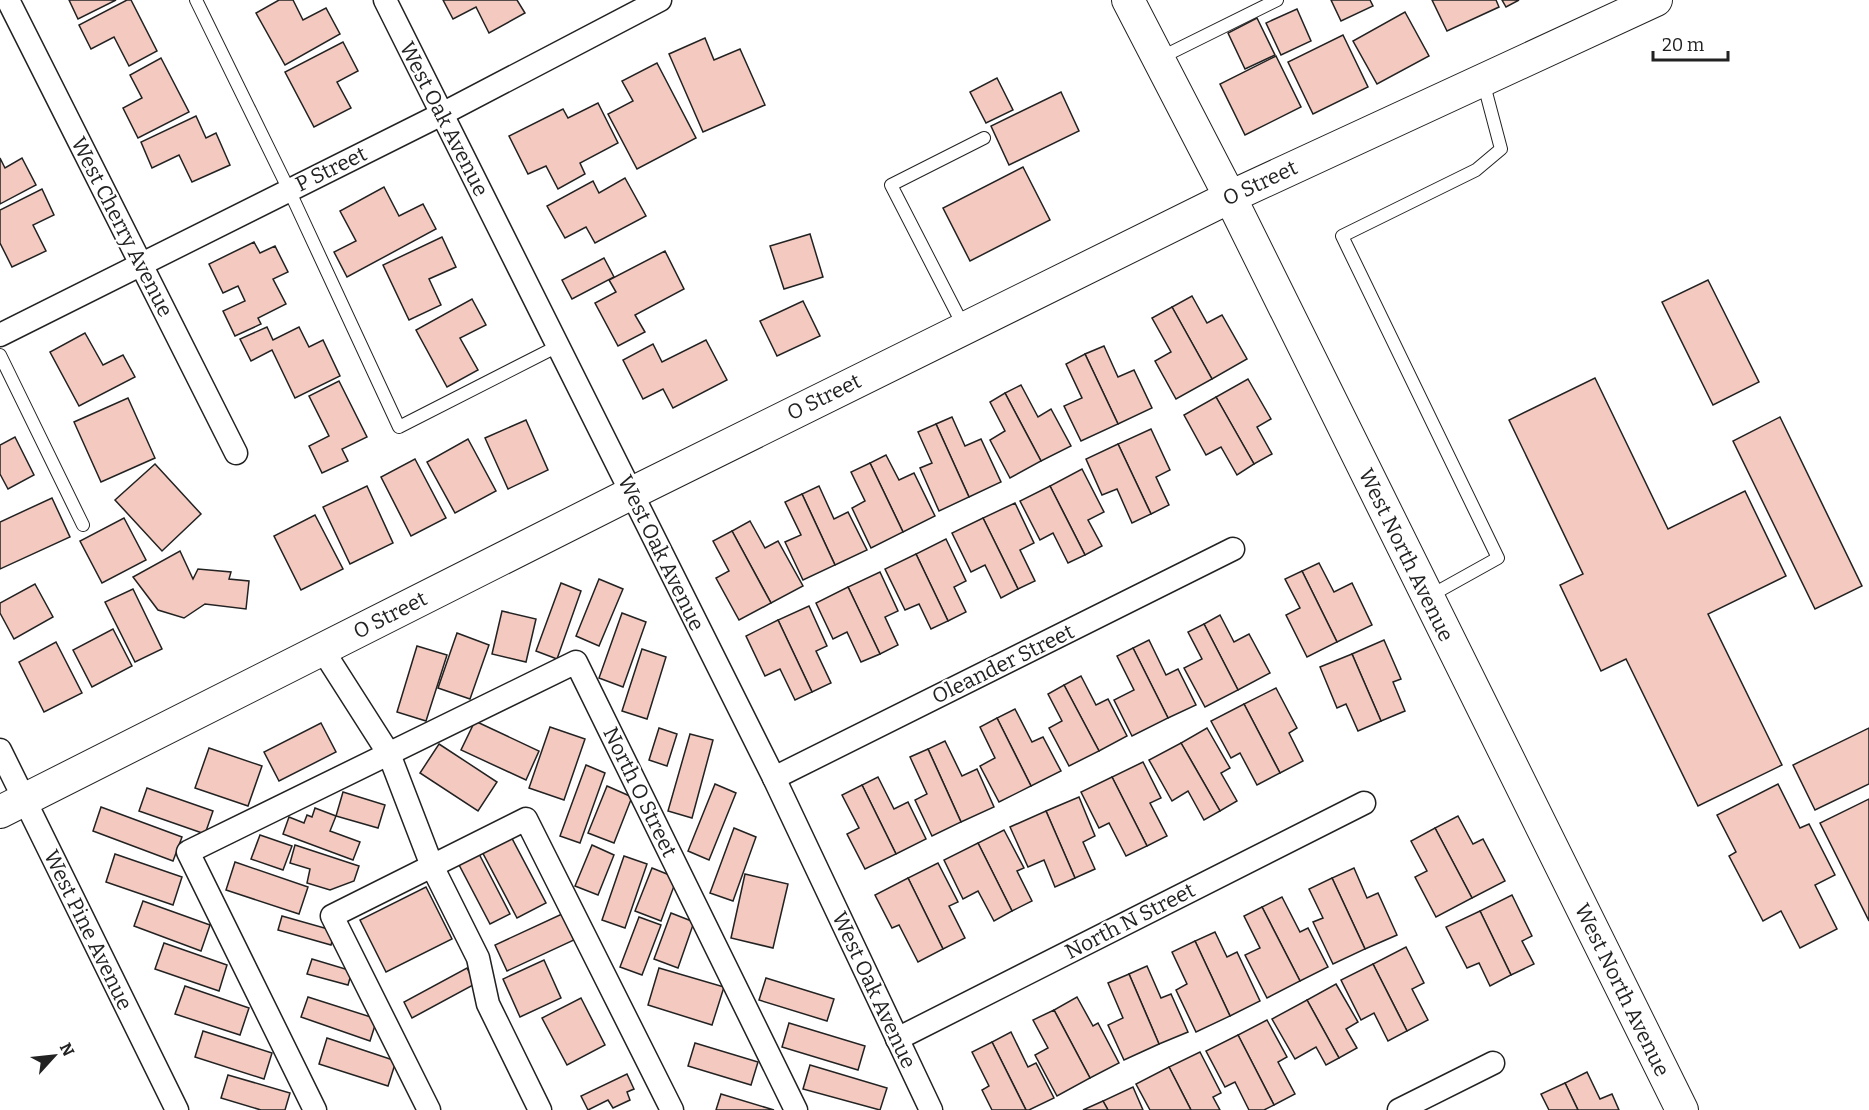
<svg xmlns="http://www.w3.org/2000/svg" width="1869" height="1110" viewBox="0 0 1869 1110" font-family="Bitter,serif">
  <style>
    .building { fill: #f3c9c0; stroke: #222; stroke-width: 1.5 }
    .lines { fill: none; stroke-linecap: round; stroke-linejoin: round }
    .lane-casing { stroke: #222; stroke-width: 14 }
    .street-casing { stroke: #222; stroke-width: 25 }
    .secondary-casing { stroke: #222; stroke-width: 34 }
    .lane { stroke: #fff; stroke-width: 12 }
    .street { stroke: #fff; stroke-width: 22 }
    .secondary { stroke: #fff; stroke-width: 32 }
    .labels { text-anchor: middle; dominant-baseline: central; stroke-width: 4.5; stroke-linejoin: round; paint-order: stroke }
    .street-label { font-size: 21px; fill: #222; stroke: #fff }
  </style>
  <rect width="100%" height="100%" fill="#fff"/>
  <g class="building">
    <polygon points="69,0 116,0 78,19"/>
    <polygon points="127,0 131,0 157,51 129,66 114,37 91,49 79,25"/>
    <polygon points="279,0 293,0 303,20 326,8 340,34 285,65 256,13"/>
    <polygon points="443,0 517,0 525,13 489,33 476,7 453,19"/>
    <polygon points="1331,0 1370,0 1373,6 1341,21"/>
    <polygon points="1432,0 1496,0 1499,7 1447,31"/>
    <polygon points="1502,0 1519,0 1506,7"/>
    <polygon points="1297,9 1311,41 1281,55 1266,23"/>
    <polygon points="1405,12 1429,56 1377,84 1353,41"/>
    <polygon points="1257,18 1275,55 1245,69 1228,33"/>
    <polygon points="1343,35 1368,87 1313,114 1288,62"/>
    <polygon points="705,38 714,60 740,49 765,105 703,132 669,54"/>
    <polygon points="343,42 358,71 337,82 351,108 314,127 285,72"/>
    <polygon points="1276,56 1301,107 1245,135 1220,84"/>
    <polygon points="161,58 189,112 138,138 123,108 142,98 130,75"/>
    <polygon points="657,63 696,138 637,169 608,114 633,101 622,81"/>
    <polygon points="997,78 1013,110 986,123 970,92"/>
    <polygon points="1061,92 1079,131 1009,165 991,126"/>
    <polygon points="598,103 618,143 580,163 585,174 558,189 546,166 528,174 509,136 563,109 568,118"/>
    <polygon points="196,116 206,138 216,133 230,165 192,182 179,155 152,168 141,142"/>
    <polygon points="0,158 5,168 22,158 36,185 0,204"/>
    <polygon points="1023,167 1050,220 970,261 943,208"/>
    <polygon points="625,178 646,216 595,243 586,227 565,238 547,206 593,181 599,193"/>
    <polygon points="384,187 399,216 423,204 436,229 347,277 334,252 356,241 340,211"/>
    <polygon points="42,189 54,215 33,225 46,251 12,267 0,243 0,210"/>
    <polygon points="810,234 823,277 784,289 770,246"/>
    <polygon points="442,237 456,267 429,279 441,305 409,320 383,265"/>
    <polygon points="254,242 260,253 275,246 288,272 273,279 286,304 258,318 261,324 235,336 223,311 245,301 238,286 223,293 209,264"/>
    <polygon points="665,251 684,289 635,315 645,332 618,346 595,303 616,292 609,280"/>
    <polygon points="604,258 614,277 572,299 562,280"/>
    <polygon points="1708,280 1759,382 1713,405 1662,302"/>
    <polygon points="1192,296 1207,323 1222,315 1247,359 1212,379 1172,307"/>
    <polygon points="472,299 486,325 460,338 478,370 447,387 416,330"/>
    <polygon points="803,301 820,336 777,356 760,321"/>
    <polygon points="1172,307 1212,379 1176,399 1155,361 1171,352 1152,318"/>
    <polygon points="267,327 273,340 299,327 309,347 323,340 340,376 295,398 272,350 251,361 240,339"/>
    <polygon points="85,333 103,365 123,355 135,377 79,406 50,352"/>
    <polygon points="706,340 727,380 673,408 663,389 643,399 623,360 653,344 662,362"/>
    <polygon points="1104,346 1118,377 1134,370 1152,408 1118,424 1085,354"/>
    <polygon points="1085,354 1118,424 1081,441 1064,406 1082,398 1066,364"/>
    <polygon points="1595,378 1668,529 1745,491 1786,576 1708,614 1782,765 1698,806 1626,659 1601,671 1560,585 1583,574 1509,420"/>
    <polygon points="1248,379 1271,419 1257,427 1272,454 1254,464 1216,397"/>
    <polygon points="339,381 367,437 342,449 348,461 322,473 309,446 329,436 309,396"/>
    <polygon points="1021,385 1038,417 1051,409 1071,446 1041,461 1005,393"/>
    <polygon points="1005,393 1041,461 1010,478 990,440 1005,431 990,402"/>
    <polygon points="1216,397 1254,464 1237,475 1221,447 1206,455 1184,415"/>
    <polygon points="128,398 155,458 101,482 74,422"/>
    <polygon points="952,417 965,446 981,439 1001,482 969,497 936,424"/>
    <polygon points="1780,417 1862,586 1815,609 1733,441"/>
    <polygon points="526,420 548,470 508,489 485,438"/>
    <polygon points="936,424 969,497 939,511 920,468 932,463 918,432"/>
    <polygon points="1151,429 1170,470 1156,477 1169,505 1151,514 1118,444"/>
    <polygon points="15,437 34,475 8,489 0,474 0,445"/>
    <polygon points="468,439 496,491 455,513 427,462"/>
    <polygon points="1118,444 1151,514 1132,523 1117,489 1102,495 1086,459"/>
    <polygon points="886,455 899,480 914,473 935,516 903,532 870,463"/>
    <polygon points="415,459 446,518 411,536 381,477"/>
    <polygon points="870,463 903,532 871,548 852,508 865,501 851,472"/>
    <polygon points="155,464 201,514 162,551 115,500"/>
    <polygon points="1082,469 1104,512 1088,520 1102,546 1085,555 1050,486"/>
    <polygon points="367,486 393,543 350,564 323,507"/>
    <polygon points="819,486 834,519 848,512 867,550 835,565 802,494"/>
    <polygon points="1050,486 1085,555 1068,563 1053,533 1040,540 1020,501"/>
    <polygon points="802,494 835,565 803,580 785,542 801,535 785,502"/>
    <polygon points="52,498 70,537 0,569 0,522"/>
    <polygon points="1015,503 1034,543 1020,550 1035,581 1018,589 983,518"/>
    <polygon points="315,515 343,569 301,590 274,536"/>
    <polygon points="124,518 146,560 102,583 80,541"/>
    <polygon points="983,518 1018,589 1001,598 985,565 971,572 952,533"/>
    <polygon points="750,521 765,548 778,541 803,586 771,603 732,531"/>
    <polygon points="732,531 771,603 739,620 716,578 729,571 713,541"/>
    <polygon points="946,539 966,581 954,587 966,612 948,621 916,554"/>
    <polygon points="180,551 193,579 198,569 231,572 229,579 249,581 246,609 205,604 184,618 158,610 133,577"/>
    <polygon points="916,554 948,621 931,629 919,604 905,610 885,569"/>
    <polygon points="1319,563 1334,592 1352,583 1372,625 1337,642 1302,571"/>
    <polygon points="1302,571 1337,642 1307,657 1286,615 1300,608 1285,579"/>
    <polygon points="880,572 898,611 885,617 898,645 880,654 848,587"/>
    <polygon points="599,579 623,589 599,646 576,636"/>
    <polygon points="561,583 581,591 557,659 536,651"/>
    <polygon points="35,584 53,617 14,639 0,613 0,603"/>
    <polygon points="848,587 880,654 861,662 847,632 833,639 816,603"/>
    <polygon points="133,589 162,649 135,662 105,602"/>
    <polygon points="809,606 827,646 816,651 831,683 812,692 778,620"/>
    <polygon points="502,611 536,619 526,662 492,654"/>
    <polygon points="622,613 646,622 623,687 599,678"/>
    <polygon points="1220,615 1234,642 1249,634 1270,673 1238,690 1204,624"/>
    <polygon points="778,620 812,692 795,700 780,669 765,676 746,636"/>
    <polygon points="1204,624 1238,690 1205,707 1184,668 1202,659 1188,632"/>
    <polygon points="113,629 132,666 92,687 73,650"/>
    <polygon points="457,633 489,645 470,699 438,688"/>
    <polygon points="1149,640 1166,675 1178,669 1196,705 1168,718 1133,648"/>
    <polygon points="1384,640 1401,679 1393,682 1405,711 1381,721 1352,654"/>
    <polygon points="56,642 82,693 44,712 19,662"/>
    <polygon points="417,646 447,655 426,721 397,712"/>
    <polygon points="1133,648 1168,718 1132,736 1114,700 1134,690 1117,656"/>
    <polygon points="642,649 666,657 647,719 622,711"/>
    <polygon points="1352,654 1381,721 1358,731 1346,704 1337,708 1320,667"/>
    <polygon points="1081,676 1096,705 1108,699 1127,736 1099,751 1064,685"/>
    <polygon points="1064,685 1099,751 1069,766 1049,728 1062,721 1048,694"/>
    <polygon points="1276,688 1297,728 1289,733 1303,761 1280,773 1244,704"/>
    <polygon points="1244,704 1280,773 1257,785 1240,753 1231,758 1211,721"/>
    <polygon points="1015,709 1032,742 1043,737 1061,771 1031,786 997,718"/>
    <polygon points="997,718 1031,786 999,802 980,766 995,758 980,727"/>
    <polygon points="475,721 539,751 526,780 461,750"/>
    <polygon points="321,723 336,752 279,781 264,752"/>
    <polygon points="550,727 585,739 564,800 529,788"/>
    <polygon points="659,728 677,734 667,766 649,760"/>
    <polygon points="1207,728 1230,768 1221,773 1237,801 1220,811 1181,743"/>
    <polygon points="1869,728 1869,784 1815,810 1793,765"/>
    <polygon points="690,734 713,740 692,818 668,811"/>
    <polygon points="945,741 962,776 977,769 994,807 961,822 928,749"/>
    <polygon points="1181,743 1220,811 1204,820 1188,791 1172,801 1149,760"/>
    <polygon points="439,744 497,782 478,811 420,773"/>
    <polygon points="209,748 262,766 248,806 195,788"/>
    <polygon points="928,749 961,822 932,836 915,800 927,794 910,757"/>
    <polygon points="1143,762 1161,798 1150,803 1167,836 1147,846 1112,777"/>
    <polygon points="586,765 605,773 580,843 560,836"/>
    <polygon points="878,777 894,809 908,802 926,839 896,854 862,785"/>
    <polygon points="1112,777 1147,846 1126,856 1109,823 1099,828 1081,792"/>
    <polygon points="715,784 736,793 709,860 688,851"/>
    <polygon points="1778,784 1800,828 1809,824 1835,875 1815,885 1837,929 1800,948 1781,911 1763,921 1729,856 1736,852 1717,815"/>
    <polygon points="862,785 896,854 865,869 847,834 859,828 842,795"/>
    <polygon points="607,786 632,797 614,843 588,833"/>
    <polygon points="147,788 213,811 205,834 139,811"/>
    <polygon points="343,792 385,805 378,828 336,816"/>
    <polygon points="1079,797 1095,836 1083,842 1095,869 1075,878 1046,811"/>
    <polygon points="1869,799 1869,921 1820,823"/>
    <polygon points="101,807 182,837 173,861 93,831"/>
    <polygon points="315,808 336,816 330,831 360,842 353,860 283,834 289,817 304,823 307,815 312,817"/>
    <polygon points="1046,811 1075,878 1055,887 1044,860 1028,867 1010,827"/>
    <polygon points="1458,816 1473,844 1483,839 1505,881 1472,898 1435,828"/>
    <polygon points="734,828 756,837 733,901 710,893"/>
    <polygon points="1435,828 1472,898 1436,917 1415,877 1427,871 1411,841"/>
    <polygon points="507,829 546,903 517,918 478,844"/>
    <polygon points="1004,830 1024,868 1017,871 1032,901 1012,911 978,843"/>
    <polygon points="260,835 292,846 283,870 251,859"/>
    <polygon points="978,843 1012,911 994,921 978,891 963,899 944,860"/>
    <polygon points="295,845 359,866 354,881 330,890 307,883 310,869 290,863"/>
    <polygon points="592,845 614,855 598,895 575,886"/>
    <polygon points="477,850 510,914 490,924 457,861"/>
    <polygon points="115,854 182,877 173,905 106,882"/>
    <polygon points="624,856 647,864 625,928 602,920"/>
    <polygon points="235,862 308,887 299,914 226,890"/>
    <polygon points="938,863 958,902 949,906 965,938 943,949 908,878"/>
    <polygon points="652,868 677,878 661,921 635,911"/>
    <polygon points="1354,868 1367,898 1378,893 1397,935 1365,949 1332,878"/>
    <polygon points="745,874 788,884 773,948 731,938"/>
    <polygon points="908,878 943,949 918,962 899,925 892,928 875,895"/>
    <polygon points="1332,878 1365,949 1333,964 1313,922 1323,918 1309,889"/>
    <polygon points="426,887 452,939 386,972 360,920"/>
    <polygon points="1512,895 1532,936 1522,941 1534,964 1511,975 1480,911"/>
    <polygon points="1282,897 1300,932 1308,928 1328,967 1300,981 1262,907"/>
    <polygon points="143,901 210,925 201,951 134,926"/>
    <polygon points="1262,907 1300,981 1267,998 1245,955 1260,948 1244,916"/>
    <polygon points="1480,911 1511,975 1490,986 1479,963 1467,968 1446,927"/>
    <polygon points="671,913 694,922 678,968 654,959"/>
    <polygon points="562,914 574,940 507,971 495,945"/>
    <polygon points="282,916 335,931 331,945 278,930"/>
    <polygon points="639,917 661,925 642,975 620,967"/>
    <polygon points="1215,932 1227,957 1237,952 1260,1001 1230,1016 1195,941"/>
    <polygon points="1195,941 1230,1016 1196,1032 1176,990 1187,984 1172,952"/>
    <polygon points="164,943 227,965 219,991 155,969"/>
    <polygon points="1406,947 1424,983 1412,989 1428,1020 1407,1031 1373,964"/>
    <polygon points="312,959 352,971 348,985 307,974"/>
    <polygon points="544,960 561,998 520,1017 503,979"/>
    <polygon points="1373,964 1407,1031 1388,1041 1374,1013 1361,1020 1341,980"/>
    <polygon points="1147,966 1161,998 1171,994 1188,1032 1159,1044 1129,974"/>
    <polygon points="467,968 475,984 412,1018 404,1002"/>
    <polygon points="659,968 724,987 712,1025 648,1005"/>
    <polygon points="1129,974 1159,1044 1124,1060 1108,1025 1123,1018 1108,983"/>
    <polygon points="766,978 834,999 827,1021 759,1000"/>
    <polygon points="1336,984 1358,1022 1346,1029 1357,1048 1339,1058 1307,1000"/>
    <polygon points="185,986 249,1008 240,1035 175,1014"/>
    <polygon points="308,997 377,1019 370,1041 301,1017"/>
    <polygon points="1077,997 1093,1026 1098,1023 1119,1063 1090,1078 1054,1010"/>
    <polygon points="581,998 605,1045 567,1065 542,1018"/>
    <polygon points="1307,1000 1339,1058 1326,1065 1316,1047 1295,1059 1272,1019"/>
    <polygon points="1054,1010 1090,1078 1057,1096 1035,1055 1048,1048 1033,1020"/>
    <polygon points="1267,1020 1287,1057 1278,1062 1295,1094 1274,1105 1238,1035"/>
    <polygon points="789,1023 865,1046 858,1070 782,1047"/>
    <polygon points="203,1031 272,1053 264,1079 195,1057"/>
    <polygon points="1011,1032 1028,1067 1036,1063 1054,1098 1029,1110 1026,1110 992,1042"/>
    <polygon points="1238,1035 1274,1105 1264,1110 1249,1110 1235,1082 1225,1087 1206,1051"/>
    <polygon points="327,1038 396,1061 388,1086 319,1064"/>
    <polygon points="992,1042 1026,1110 992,1110 982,1090 989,1086 972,1052"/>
    <polygon points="695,1043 758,1062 751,1085 688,1066"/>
    <polygon points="1200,1052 1221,1093 1213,1097 1220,1110 1191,1110 1169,1067"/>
    <polygon points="810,1065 887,1088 880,1110 803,1089"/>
    <polygon points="1169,1067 1191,1110 1150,1110 1136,1084"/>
    <polygon points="1587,1072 1600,1099 1612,1094 1619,1110 1578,1110 1565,1083"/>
    <polygon points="627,1074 634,1089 627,1092 630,1100 613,1108 608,1100 588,1110 581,1096"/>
    <polygon points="228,1075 290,1093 285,1110 261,1110 221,1098"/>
    <polygon points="1565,1083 1578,1110 1549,1110 1541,1094"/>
    <polygon points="1133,1087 1143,1110 1108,1110 1103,1101"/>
    <polygon points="721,1094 774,1110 716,1110"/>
    <polygon points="1103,1101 1108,1110 1083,1110"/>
  </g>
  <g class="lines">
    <defs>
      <g id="lane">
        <polyline points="196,0 289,190 399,427 558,346"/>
        <polyline points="1160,58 1277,0"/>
        <polyline points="964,327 891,185 984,138"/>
        <polyline points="0,355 83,525"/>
        <polyline points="1428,597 1498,558 1342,236 1476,170 1501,149 1483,81"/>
      </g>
      <g id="street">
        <polyline points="8,0 236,453"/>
        <polyline points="385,0 774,778 931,1110"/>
        <polyline points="0,335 442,114 660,0"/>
        <polyline points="322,649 389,754 432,866 478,958 488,1004 540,1110"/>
        <polyline points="0,750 177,1110"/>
        <polyline points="774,778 1233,549"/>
        <polyline points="897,1039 1364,803"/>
        <polyline points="315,1110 188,852 576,662 796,1110"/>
        <polyline points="429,1110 332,916 526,819 672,1110"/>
        <polyline points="1399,1110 1493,1063"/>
      </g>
      <g id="secondary">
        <polyline points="1128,0 1230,197 1682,1110"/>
        <polyline points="0,812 632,493 1230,197 1656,0"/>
      </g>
    </defs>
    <use href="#lane" class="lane-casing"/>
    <use href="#street" class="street-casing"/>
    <use href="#secondary" class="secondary-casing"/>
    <use href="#lane" class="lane"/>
    <use href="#street" class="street"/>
    <use href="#secondary" class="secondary"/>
  </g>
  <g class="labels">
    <g class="street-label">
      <text transform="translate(444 119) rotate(63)">West Oak Avenue</text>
      <text transform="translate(331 169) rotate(-26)">P Street</text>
      <text transform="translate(1260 183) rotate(-25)">O Street</text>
      <text transform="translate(122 227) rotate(63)">West Cherry Avenue</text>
      <text transform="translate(824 397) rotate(-26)">O Street</text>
      <text transform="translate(661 553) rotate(64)">West Oak Avenue</text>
      <text transform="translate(1406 555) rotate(64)">West North Avenue</text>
      <text transform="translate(390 615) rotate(-27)">O Street</text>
      <text transform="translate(1003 664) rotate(-26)">Oleander Street</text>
      <text transform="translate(640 792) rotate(64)">North O Street</text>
      <text transform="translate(1130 921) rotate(-27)">North N Street</text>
      <text transform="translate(88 930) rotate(64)">West Pine Avenue</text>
      <text transform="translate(874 990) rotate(65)">West Oak Avenue</text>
      <text transform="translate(1622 990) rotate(64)">West North Avenue</text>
    </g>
  </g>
  <g transform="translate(54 1056) rotate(63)" stroke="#ffffff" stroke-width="4.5" paint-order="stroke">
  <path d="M0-4.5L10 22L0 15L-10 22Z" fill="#222222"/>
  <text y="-9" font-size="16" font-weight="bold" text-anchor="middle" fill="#222222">N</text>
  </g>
  <path d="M1653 51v9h75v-9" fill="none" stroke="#222222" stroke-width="3"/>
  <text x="1662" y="51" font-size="18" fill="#222222" stroke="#ffffff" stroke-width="4.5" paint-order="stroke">20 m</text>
</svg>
